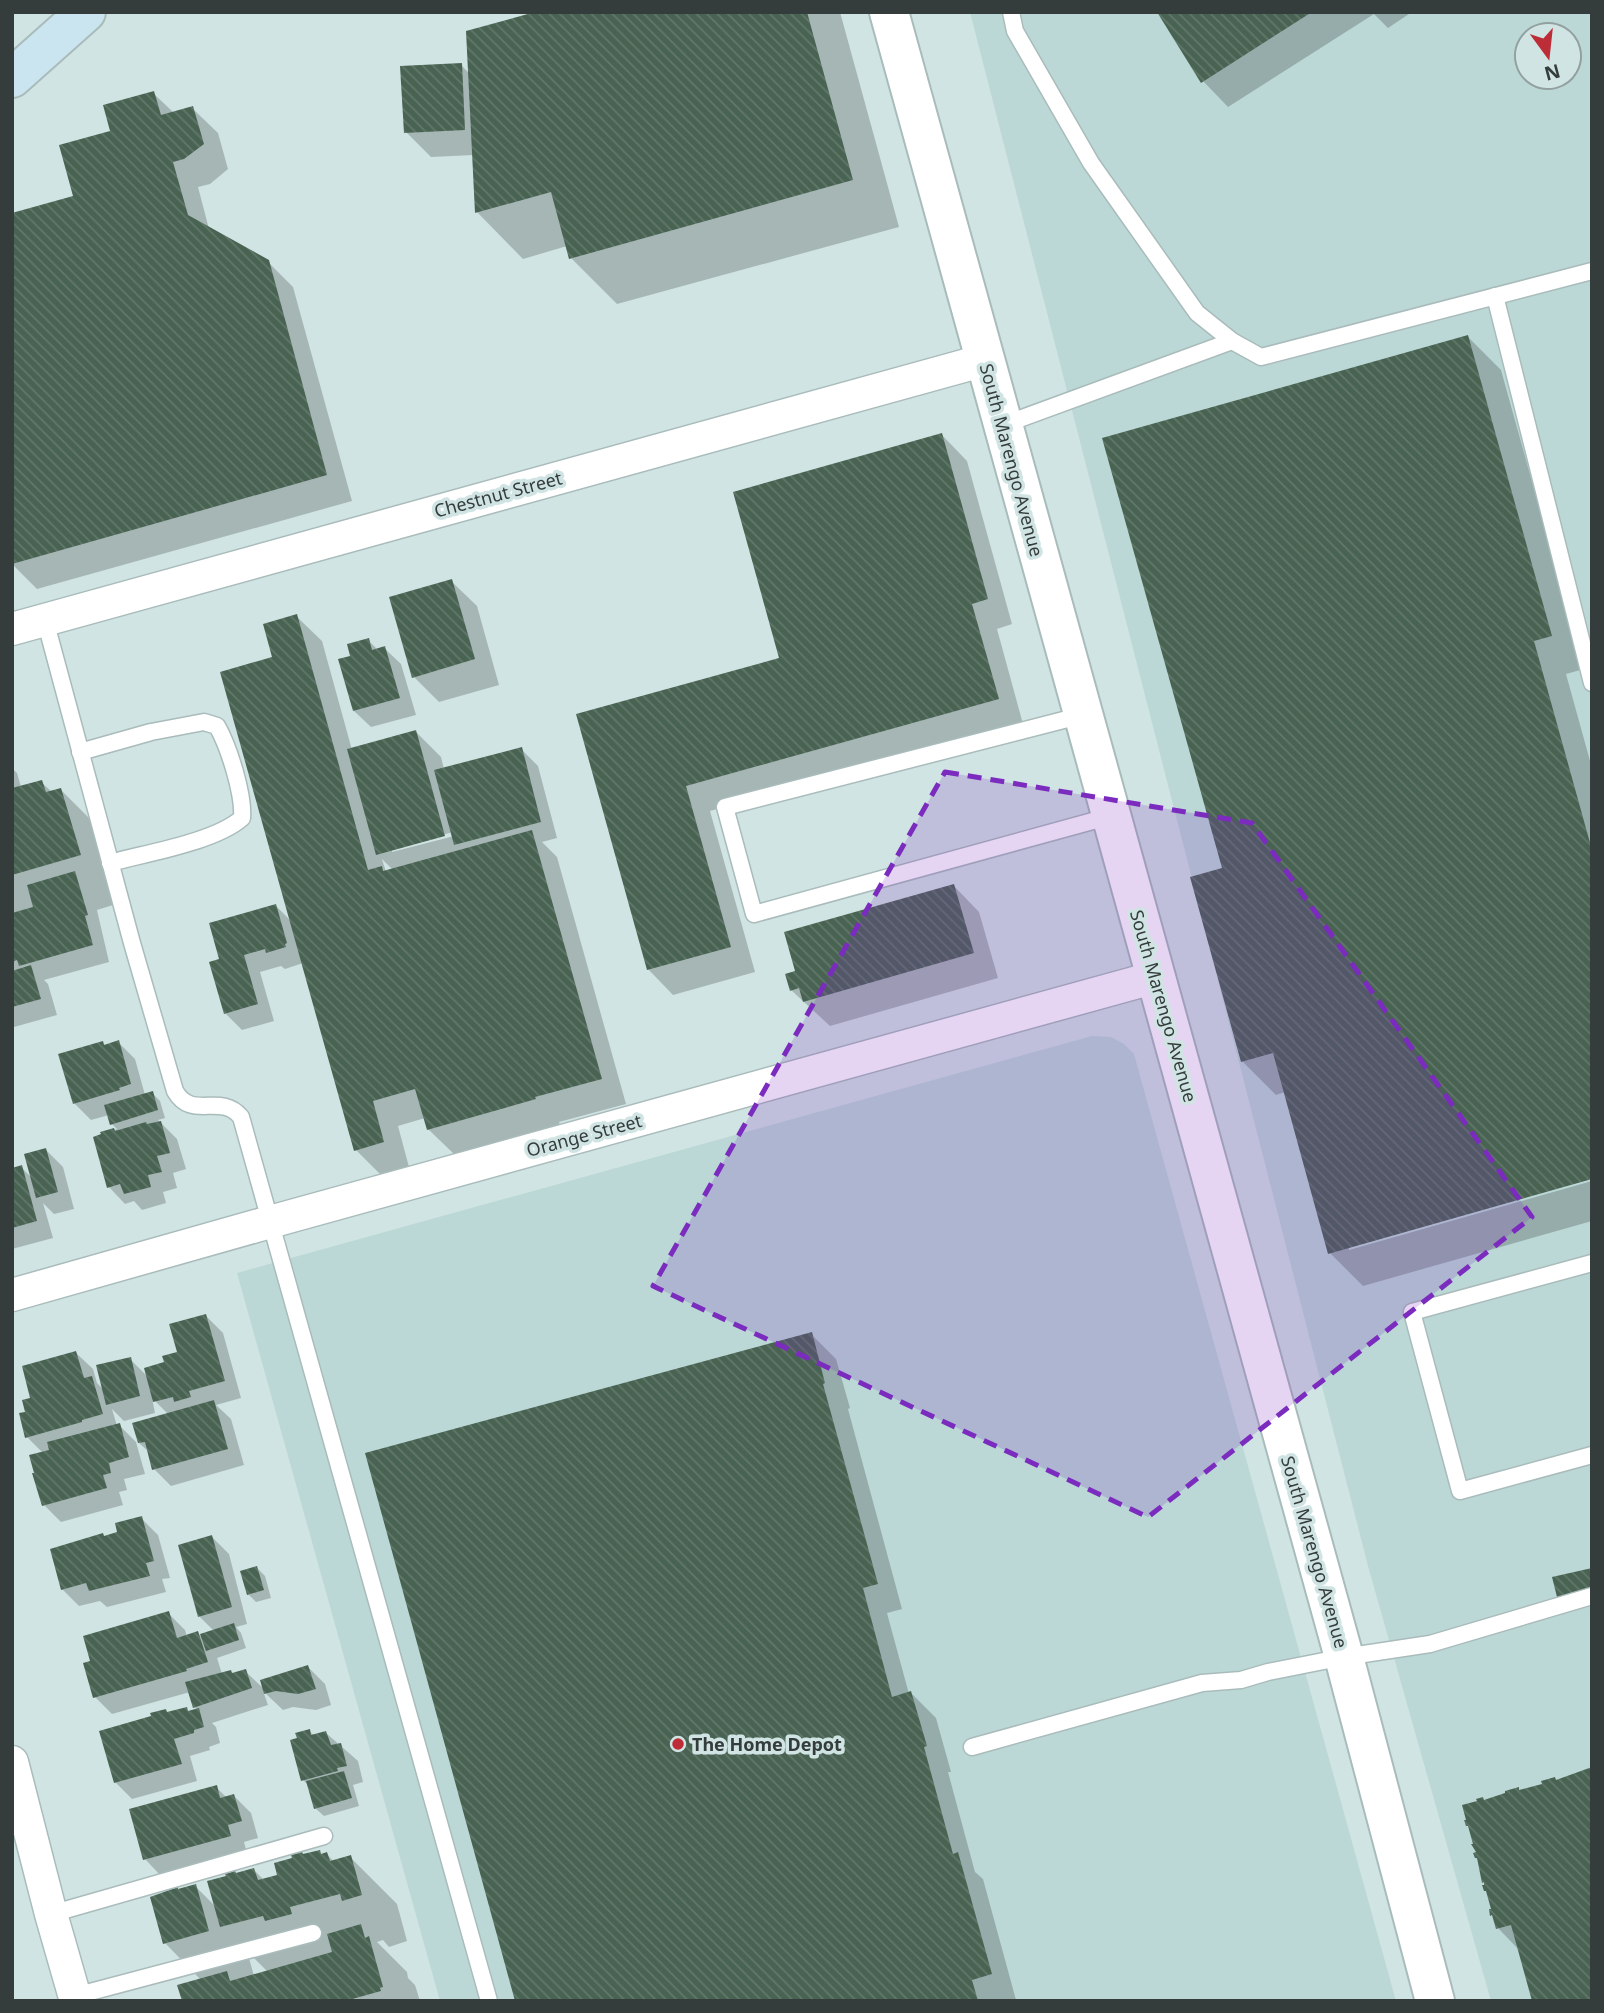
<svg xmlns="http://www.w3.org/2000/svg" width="1604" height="2013" viewBox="0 0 1604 2013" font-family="'Noto Sans',sans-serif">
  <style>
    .built { fill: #bbd8d6; fill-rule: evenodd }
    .shadow { fill: #0003; fill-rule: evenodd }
    .building { fill: url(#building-back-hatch) }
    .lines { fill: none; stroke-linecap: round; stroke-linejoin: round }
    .service-casing { stroke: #a9bcbb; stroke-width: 19 }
    .minor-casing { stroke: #a9bcbb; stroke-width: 35 }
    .tertiary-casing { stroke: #a9bcbb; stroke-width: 42 }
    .secondary-casing { stroke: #a9bcbb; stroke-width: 42 }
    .service { stroke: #fff; stroke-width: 16 }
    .minor { stroke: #fff; stroke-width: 32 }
    .tertiary { stroke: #fff; stroke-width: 38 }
    .secondary { stroke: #cae5ef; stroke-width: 38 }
    .marked { fill: #7b2cbf; fill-opacity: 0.2; stroke: #7b2cbf; stroke-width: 5; stroke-dasharray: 14 9; stroke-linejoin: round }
    .poi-dot { fill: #bd2d38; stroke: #d0e4e3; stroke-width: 2.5 }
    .labels { text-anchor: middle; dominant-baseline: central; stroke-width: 7; stroke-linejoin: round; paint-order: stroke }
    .street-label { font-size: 18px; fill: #353d3c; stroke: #d0e4e3 }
    .poi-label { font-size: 18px; font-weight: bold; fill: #353d3c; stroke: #d0e4e3; text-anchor: start }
  </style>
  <defs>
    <pattern id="building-back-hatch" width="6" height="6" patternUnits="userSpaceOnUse" patternTransform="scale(1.75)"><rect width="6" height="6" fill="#496353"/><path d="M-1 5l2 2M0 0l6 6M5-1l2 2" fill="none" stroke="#61776a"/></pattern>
  </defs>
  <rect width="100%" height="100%" fill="#d0e4e3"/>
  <g class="built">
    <path d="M970,12H1592V2001H1491L1368,1566ZM1527,35H1569V77H1527Z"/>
    <polygon points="1092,1036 1111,1037 1124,1044 1134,1054 1396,2001 440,2001 237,1273"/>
  </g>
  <g class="shadow">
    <polygon points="542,12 840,12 899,227 617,304 571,258 567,246 523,259 477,212 474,155 431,157 406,132 461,65 470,74"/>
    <polygon points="1159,12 1412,12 1388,28 1374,14 1228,107 1203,81"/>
    <polygon points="153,93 174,113 192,108 218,133 228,169 210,184 198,187 209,229 267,261 293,287 352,501 37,589 12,564 75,197 112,132"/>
    <polygon points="1468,337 1501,370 1584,669 1566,674 1592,768 1592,1177 1349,1246 1349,1250 1592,1181 1592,1221 1363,1286 1330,1253 1285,1092 1276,1095 1243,1062 1192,878 1225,869"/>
    <polygon points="942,435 967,461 1012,624 997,629 1023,724 710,811 755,972 673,995 648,969 578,715 781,659"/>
    <polygon points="451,581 477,606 499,685 439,702 414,677"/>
    <path d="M296,616L322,641L352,750L416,732L441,757L444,769L521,749L538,766L557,838L542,842L557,857L626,1104L559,1122L560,1125L454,1154L428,1129L425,1118L398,1126L409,1167L381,1175L356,1150L303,963L285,969L281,966L260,972L274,1021L242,1030L225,1013L221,961L276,906L292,922L274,658ZM453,832L454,836L392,852V849ZM382,859L393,870L386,872Z"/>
    <polygon points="368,640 378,650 384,648 401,664 416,715 371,727 354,711 352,657"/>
    <polygon points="12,768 17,773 21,787 41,782 52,792 61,790 107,836 126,901 97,910 109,962 44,980 48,984 57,1015 14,1027 12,1026"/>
    <polygon points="954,886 979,912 998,978 830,1026 791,990 797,972"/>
    <polygon points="118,1042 135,1059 145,1095 152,1093 160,1101 165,1118 158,1120 177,1139 186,1169 173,1173 177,1188 163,1192 166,1203 142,1210 134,1201 125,1204 109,1187 103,1133 117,1129 112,1124 109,1115 91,1120 74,1103 103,1043 106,1046"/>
    <polygon points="46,1150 63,1167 74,1209 54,1214 43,1203 53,1238 12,1249 12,1165 13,1169 21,1167 33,1179"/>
    <polygon points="206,1316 223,1333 241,1398 216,1405 231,1419 244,1465 171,1486 154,1469 149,1452 139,1443 169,1415 152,1398 155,1413 124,1421 112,1409 117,1426 119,1425 136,1442 145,1474 124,1479 127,1490 119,1492 123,1505 61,1522 44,1505 43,1453 27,1437 27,1413 32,1399 76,1353 93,1369 97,1383 104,1390 130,1359 148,1377 179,1354"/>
    <polygon points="811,1334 836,1359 850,1408 848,1409 902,1609 887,1613 909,1694 911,1693 936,1718 951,1772 948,1772 975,1872 983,1879 1016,2000 516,2001"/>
    <polygon points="141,1518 158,1535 170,1578 162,1579 166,1592 107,1607 100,1601 79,1606 62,1589 119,1534"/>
    <polygon points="212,1537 229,1554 247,1624 236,1627 241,1633 246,1648 217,1658 222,1674 233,1675 245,1671 265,1690 308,1667 325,1684 331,1705 316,1710 293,1707 283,1710 263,1691 268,1705 212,1723 216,1727 220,1743 209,1747 210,1750 190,1756 197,1781 132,1799 115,1782 169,1714 186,1709 190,1712 197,1710 194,1707 190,1692 112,1714 95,1697 168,1613 185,1630 187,1637 198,1633 204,1640 214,1631 199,1616"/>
    <polygon points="257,1568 265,1576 271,1598 256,1602 248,1594"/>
    <polygon points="309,1731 315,1736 326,1733 358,1761 363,1782 353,1785 359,1806 324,1816 315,1808 309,1786 303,1780"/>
    <polygon points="216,1787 227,1798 234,1796 251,1813 258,1838 244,1842 247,1853 161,1876 145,1859"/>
    <polygon points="1483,1799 1520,1951 1498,1928 1487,1886 1483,1882 1479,1860 1476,1858 1478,1853"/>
    <path d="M319,1852L323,1855L327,1854L334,1862L350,1857L397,1904L407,1941L389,1947L383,1940L377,1942L407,1972L408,1978L415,1985L420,2001H184L201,1980L165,1943L195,1886L216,1907L237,1875L254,1870L264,1880L279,1876L304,1856ZM247,1951L268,1972L254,1976Z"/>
  </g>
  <g class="building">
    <polygon points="535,12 807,12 853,180 569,259 551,192 475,213 466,31"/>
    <polygon points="1157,12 1312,12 1201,83"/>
    <polygon points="462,63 465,130 404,133 400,66"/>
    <polygon points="154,91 161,115 193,106 204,144 184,159 173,162 188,215 269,260 327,475 12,564 12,213 73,196 59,145 110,131 103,105"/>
    <polygon points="1468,335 1552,636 1534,641 1592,850 1592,1179 1328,1254 1273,1053 1241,1062 1190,877 1222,868 1102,438"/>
    <polygon points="942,433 988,599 972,604 999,699 686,786 731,947 647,970 576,714 779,658 733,492"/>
    <polygon points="452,579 475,659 412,678 389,597"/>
    <polygon points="297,614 368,870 382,866 383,871 532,830 602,1079 535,1097 536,1099 427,1130 415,1089 373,1101 384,1142 354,1151 220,672 272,657 263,624"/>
    <polygon points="369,638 372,650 385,646 400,698 353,711 338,659 350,656 347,644"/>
    <polygon points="416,730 445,836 376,855 347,749"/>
    <polygon points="522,747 541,822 454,845 434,770"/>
    <polygon points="42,780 46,792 61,788 81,855 12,875 12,788"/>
    <polygon points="75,871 88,915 85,916 93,945 19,966 17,960 12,962 12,913 33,907 27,885"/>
    <polygon points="954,884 974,953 803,1002 799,988 790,991 785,974 795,971 784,932"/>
    <polygon points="276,904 287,943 285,944 286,947 266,953 265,949 244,955 258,1004 224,1014 209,962 219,959 209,923"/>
    <polygon points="31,965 41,999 12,1007 12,971"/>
    <polygon points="119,1040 131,1084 119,1088 120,1090 73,1104 58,1054 103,1041 104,1045"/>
    <polygon points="153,1091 158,1110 110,1125 104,1105"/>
    <polygon points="161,1121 170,1153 157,1156 162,1172 148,1175 151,1187 124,1194 120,1184 107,1188 93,1137 101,1134 100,1132 114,1128 115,1131 146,1122 147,1124"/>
    <polygon points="46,1148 58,1192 36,1198 24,1154"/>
    <polygon points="22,1165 37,1221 12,1228 12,1168"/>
    <polygon points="206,1314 225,1381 189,1391 191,1397 174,1402 173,1397 153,1402 144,1368 164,1362 162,1356 177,1352 169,1324"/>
    <polygon points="812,1332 825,1383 823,1384 878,1584 863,1588 892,1697 911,1691 927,1746 924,1747 953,1854 958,1852 992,1974 972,1980 978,2001 515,2001 365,1453"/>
    <polygon points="76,1351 84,1378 92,1376 103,1414 82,1420 82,1422 25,1438 19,1413 25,1412 22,1400 30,1398 22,1366"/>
    <polygon points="131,1357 140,1396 106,1405 96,1365"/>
    <polygon points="214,1400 228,1449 152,1470 145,1442 138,1443 132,1423"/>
    <polygon points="120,1423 129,1457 109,1463 111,1473 103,1475 107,1488 42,1506 32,1473 34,1473 29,1455 49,1450 47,1442"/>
    <polygon points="142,1516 154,1561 146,1563 150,1576 89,1591 86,1583 61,1590 50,1549 103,1533 104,1536 117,1532 115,1523"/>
    <polygon points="212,1535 232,1607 198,1617 178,1545"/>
    <polygon points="257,1566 264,1590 247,1595 240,1571"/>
    <polygon points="1592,1568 1592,1593 1558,1601 1552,1577"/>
    <polygon points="169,1611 177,1638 198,1631 208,1662 186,1669 187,1671 93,1698 83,1663 90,1661 83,1636"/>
    <polygon points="234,1623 239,1640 206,1651 200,1634"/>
    <polygon points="308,1665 316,1689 298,1694 276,1691 264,1694 260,1680"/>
    <polygon points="246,1669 252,1688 193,1708 185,1682 231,1670 232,1673"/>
    <polygon points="187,1707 188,1711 199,1708 204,1727 194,1730 194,1733 174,1739 182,1764 114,1783 99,1731 151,1716 150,1713 166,1709 167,1712"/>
    <polygon points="310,1729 311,1735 326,1731 331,1745 341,1743 347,1766 337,1768 338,1771 301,1781 290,1740 297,1738 295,1733"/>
    <polygon points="1592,1767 1592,2001 1532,2001 1511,1925 1496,1929 1492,1915 1490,1916 1489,1909 1491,1909 1486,1891 1484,1891 1482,1885 1484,1885 1484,1882 1482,1883 1477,1858 1475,1858 1473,1853 1476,1852 1471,1844 1473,1844 1468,1826 1466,1826 1464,1820 1466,1820 1462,1805 1477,1801 1476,1799 1483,1797 1484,1800 1505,1793 1505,1791 1519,1787 1519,1790 1542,1784 1541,1781 1555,1777 1556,1780"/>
    <polygon points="344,1771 352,1798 314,1809 306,1781"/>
    <polygon points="217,1785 220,1798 234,1794 242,1821 228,1825 231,1836 143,1860 129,1809"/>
    <polygon points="320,1850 321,1854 327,1852 330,1861 351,1855 362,1895 342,1901 340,1894 290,1907 292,1914 265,1921 263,1916 220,1927 207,1881 226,1876 225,1874 235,1871 236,1873 254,1868 258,1880 277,1875 274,1863 292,1858 291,1855 302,1852 303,1854"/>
    <polygon points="196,1884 209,1931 163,1944 150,1897 178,1887 178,1889"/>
    <polygon points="361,1924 365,1938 369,1936 383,1987 380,1988 381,1991 345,2001 182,2001 177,1985 227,1971 230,1981 332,1952 327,1934"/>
  </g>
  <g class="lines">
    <defs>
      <g id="service">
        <polyline points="1011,12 1015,31 1091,163 1197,313 1232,341 1261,357 1592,271"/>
        <polyline points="1495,296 1592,683"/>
        <polyline points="1003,425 1232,341"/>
        <path d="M45,620L132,943L175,1091C192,1121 220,1092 241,1117L489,2001"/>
        <polyline points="1083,715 725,807 754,914 1111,816"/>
        <path d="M80,752L151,732L204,722L217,726C229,747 244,795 242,818C215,842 146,853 110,863"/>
        <polyline points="1592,1263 1412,1312 1460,1491 1592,1455"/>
        <polyline points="972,1747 1202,1683 1241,1680 1268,1672 1344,1657 1430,1644 1592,1596"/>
        <polyline points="51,1914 324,1836"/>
        <polyline points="75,1996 313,1933"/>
      </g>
      <g id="minor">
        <polyline points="12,629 985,360"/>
        <polyline points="12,1295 270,1222 1156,977"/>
        <polyline points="12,1762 51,1914 76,2001"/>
      </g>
      <polyline id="tertiary" points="889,12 1344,1657 1435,2001"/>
      <polyline id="secondary" points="12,78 86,12"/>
    </defs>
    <use href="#service" class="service-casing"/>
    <use href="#minor" class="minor-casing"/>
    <use href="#tertiary" class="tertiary-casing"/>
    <use href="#secondary" class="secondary-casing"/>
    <use href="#service" class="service"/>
    <use href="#minor" class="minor"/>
    <use href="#tertiary" class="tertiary"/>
    <use href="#secondary" class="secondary"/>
  </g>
  <path class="marked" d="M945,772L1252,823L1532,1217L1148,1517L653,1286Z"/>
  <circle class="poi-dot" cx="678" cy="1744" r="7"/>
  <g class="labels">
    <g class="street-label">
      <text transform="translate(1012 460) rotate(75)">South Marengo Avenue</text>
      <text transform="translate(498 494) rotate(-15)">Chestnut Street</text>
      <text transform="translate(1164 1006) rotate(74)">South Marengo Avenue</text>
      <text transform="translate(584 1135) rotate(-15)">Orange Street</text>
      <text transform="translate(1315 1552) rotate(74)">South Marengo Avenue</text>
    </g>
    <g class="poi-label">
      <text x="692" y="1744">The Home Depot</text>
    </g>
  </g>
  <rect width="1604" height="2013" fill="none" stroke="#353d3c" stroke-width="28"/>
  <g transform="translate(1548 56) rotate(165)"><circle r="33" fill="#d0e4e3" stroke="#92a1a0" stroke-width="2"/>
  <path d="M0-5L12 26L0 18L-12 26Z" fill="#bd2d38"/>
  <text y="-10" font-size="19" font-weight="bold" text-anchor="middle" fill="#353d3c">N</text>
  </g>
</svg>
